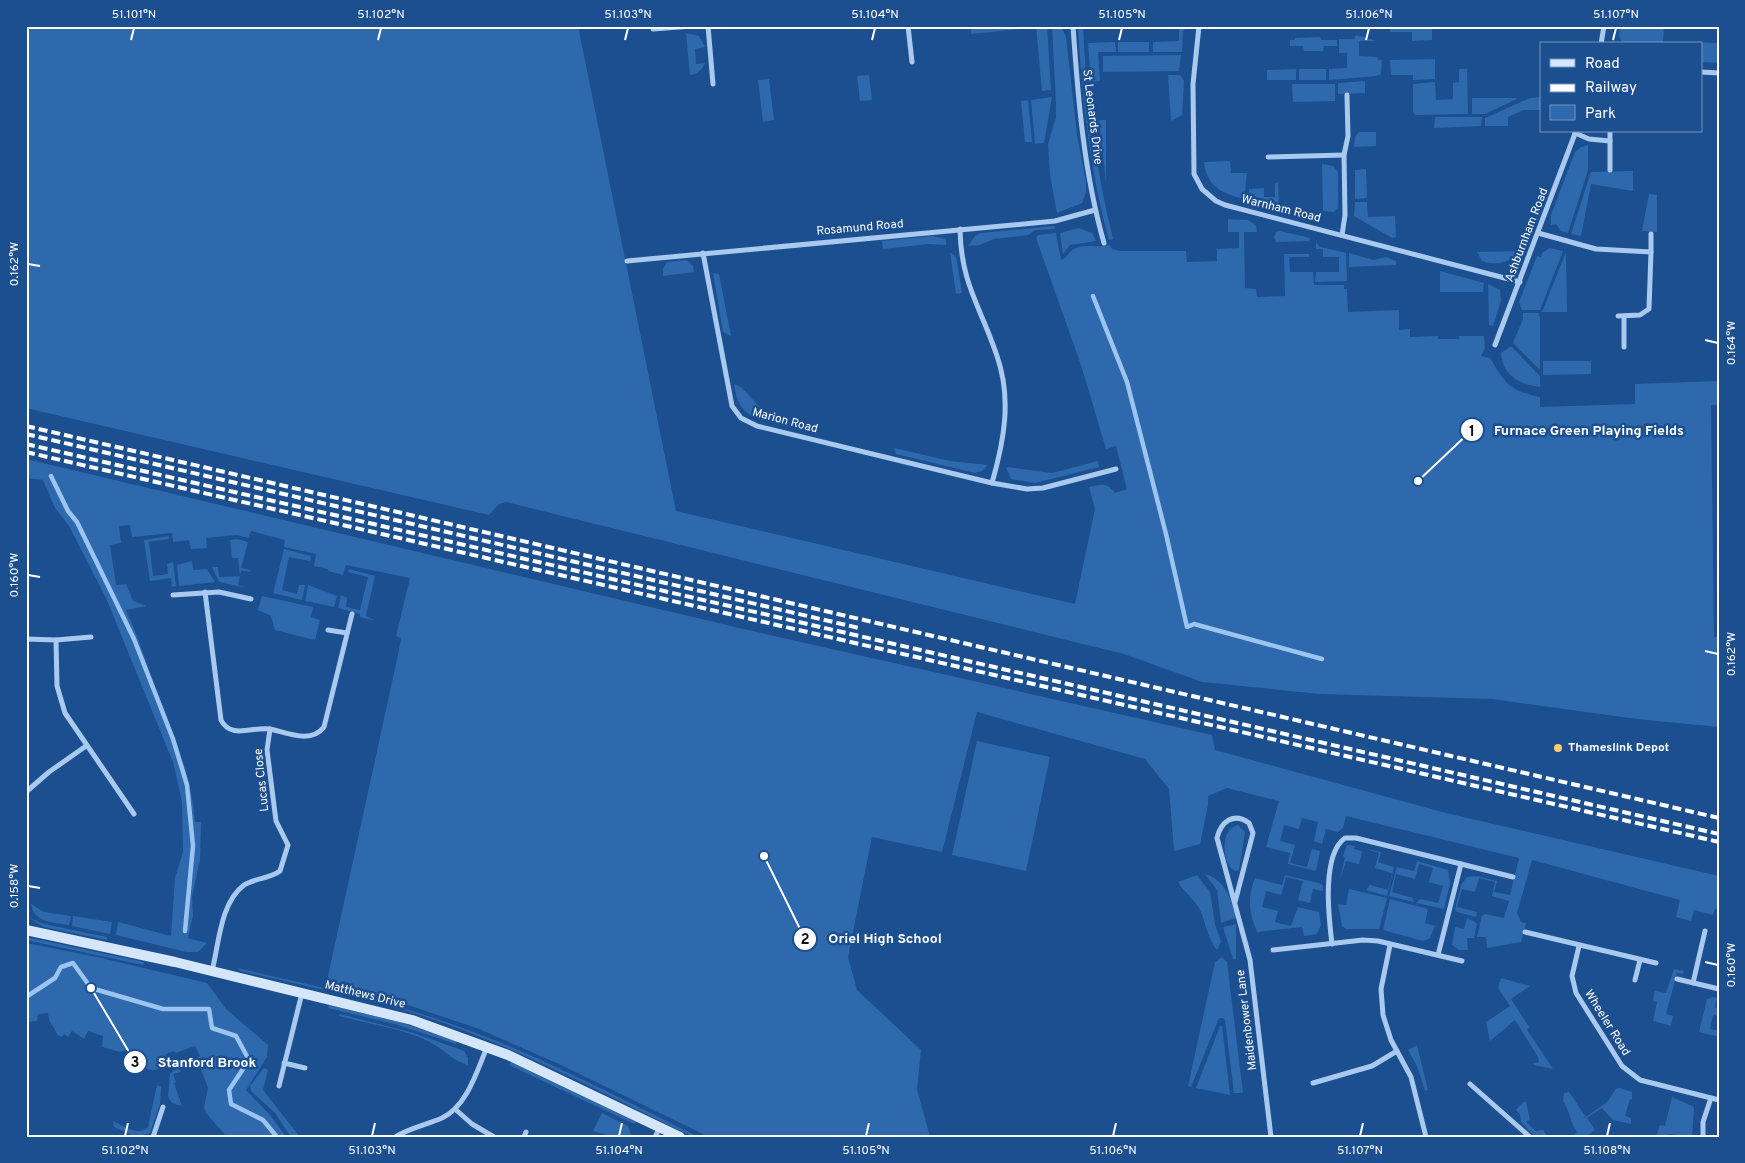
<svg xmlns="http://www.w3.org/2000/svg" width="1745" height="1163" viewBox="0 0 1745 1163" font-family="Overpass,sans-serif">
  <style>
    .green { fill: #2e69ad }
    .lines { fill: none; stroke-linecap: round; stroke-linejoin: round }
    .stream { stroke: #9cc4f0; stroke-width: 4.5 }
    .street { stroke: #a9c9ee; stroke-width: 5 }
    .secondary { stroke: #d6e6fa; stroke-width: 10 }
    .rail { stroke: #fff; stroke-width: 4; stroke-dasharray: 9 4; stroke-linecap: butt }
    .ticks { fill: none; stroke: #fff; stroke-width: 2 }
    .poi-dot { fill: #ffd166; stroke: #1b4f8f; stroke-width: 2 }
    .labels { text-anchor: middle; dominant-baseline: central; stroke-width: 5; stroke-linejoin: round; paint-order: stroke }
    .street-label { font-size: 12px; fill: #fff; stroke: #1b4f8f }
    .poi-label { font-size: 12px; font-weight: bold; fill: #fff; stroke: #1b4f8f; text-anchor: start }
    .leader { fill: none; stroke: #fff; stroke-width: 2 }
    .callout-dot { fill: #fff; stroke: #1b4f8f; stroke-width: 2 }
    .mark-label { font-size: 15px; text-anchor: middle; font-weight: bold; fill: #111 }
    .callout-label { font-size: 14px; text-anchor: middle; font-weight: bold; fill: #fff; stroke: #1b4f8f; stroke-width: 5; stroke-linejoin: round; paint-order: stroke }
    .neatline { fill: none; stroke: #fff; stroke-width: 2 }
    .ticks-label { font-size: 12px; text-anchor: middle; fill: #fff }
  </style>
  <rect width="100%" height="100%" fill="#1b4f8f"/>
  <g class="green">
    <path d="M26,26H578L676,511L1075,604L1095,509L1089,487C1101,484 1107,482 1115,493L1127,489L1116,446L1106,449L1081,365L1036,238L1038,235L1056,233L1061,260C1068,258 1068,251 1076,248C1088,244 1098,248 1110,245L1112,249L1120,251H1186L1187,262L1217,261V249L1239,248V232H1228V219L1248,220L1256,225L1257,232H1244L1245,288L1256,289L1257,297L1285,296L1284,254H1309V257H1289L1290,272H1313L1314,285H1344V289H1347L1348,312L1399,310V330L1410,329V337L1438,336V339H1459V336H1484L1485,348L1481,356L1490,358C1506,384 1508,390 1540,397V407L1635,404V384L1718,381L1719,405H1711L1714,637H1719V727L1637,719L1492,699L1320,694L1202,682L1124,654L506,502L499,504L489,515L26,408Z"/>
    <polygon points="990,26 1031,26 1031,28 971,34 971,28"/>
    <polygon points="1036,26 1047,26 1051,90 1042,91"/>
    <polygon points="1052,26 1061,26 1066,37 1077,135 1086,182 1086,192 1082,203 1057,213 1050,175 1048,144 1056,117 1056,103"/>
    <path d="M1078,26H1083C1086,97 1096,170 1113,239L1109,240C1090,171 1082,97 1078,26Z"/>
    <polygon points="1179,26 1188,26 1183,31 1182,52 1153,52 1153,42 1179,41"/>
    <polygon points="1390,26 1432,26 1432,40 1412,41 1412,32 1390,32"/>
    <polygon points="1620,26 1664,26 1663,44 1622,44 1619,34"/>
    <path d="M686,33L699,36L705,47L695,49L696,64L705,63C702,70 698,74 690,75Z"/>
    <polygon points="1356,35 1377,41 1359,41 1359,56 1377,57 1378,60 1382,60 1381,74 1376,76 1329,80 1329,69 1347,68 1347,53 1339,53 1339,39 1354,39"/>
    <polygon points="1320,37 1321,40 1337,40 1337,46 1324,46 1323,51 1304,51 1303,46 1290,46 1290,40 1295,40 1295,38"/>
    <polygon points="1115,42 1116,52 1098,52 1100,81 1091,82 1088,43"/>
    <rect x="1118" y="42" width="31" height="10"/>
    <polygon points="1688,42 1719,43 1719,63 1701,62 1701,44 1688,44"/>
    <polygon points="1181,55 1179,71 1103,72 1103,56"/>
    <polygon points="1435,59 1435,79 1413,80 1413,75 1391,75 1390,60"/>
    <polygon points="1296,69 1296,80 1267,80 1267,70"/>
    <rect x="1299" y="69" width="27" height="11"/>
    <polygon points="1459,69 1467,69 1468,114 1415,115 1413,112 1413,84 1435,82 1436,100 1453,99 1453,83 1459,82"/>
    <polygon points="869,75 872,100 860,101 857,76"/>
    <polygon points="1168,75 1180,75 1184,81 1182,115 1171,121"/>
    <polygon points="769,79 774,120 763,122 758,80"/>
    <polygon points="1365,81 1365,93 1338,94 1338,83"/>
    <polygon points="1292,84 1335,84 1335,101 1293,102"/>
    <polygon points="1052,97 1044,143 1035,144 1031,100"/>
    <polygon points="1541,97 1541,110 1523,110 1508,117 1508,126 1485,126 1485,118 1530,98"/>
    <polygon points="1472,98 1517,98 1515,100 1485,114 1472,114"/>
    <polygon points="1028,100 1032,142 1025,142 1021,101"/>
    <polygon points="1435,117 1482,117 1481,126 1434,128"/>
    <polygon points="1099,120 1106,120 1106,182"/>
    <polygon points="1359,132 1376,132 1376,146 1354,147 1355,137"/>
    <polygon points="1588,145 1588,170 1568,233 1561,231 1556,224 1551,225 1551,215 1575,152 1581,147"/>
    <path d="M1230,161L1231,173H1247L1244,199C1223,194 1206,186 1204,162Z"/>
    <polygon points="1322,164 1333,166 1338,172 1338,208 1334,212 1323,211"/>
    <polygon points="1366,169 1367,198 1355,199 1355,170"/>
    <polygon points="1633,171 1633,191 1591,184 1581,236 1571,234 1591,172"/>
    <polygon points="1278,182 1279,208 1249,200 1249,189 1264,188 1264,197 1275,197 1275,183"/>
    <polygon points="1649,194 1657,195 1657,232 1642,231"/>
    <polygon points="1355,202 1367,202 1368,217 1395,216 1396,237 1392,238 1354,216"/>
    <polygon points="1054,226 1055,229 1035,230 1028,235 994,239 979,245 968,246 975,236 981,233"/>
    <polygon points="1079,228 1092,233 1096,241 1070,245 1063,254 1060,233"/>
    <polygon points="1280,231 1310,238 1309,241 1276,242 1274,237 1276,232"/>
    <polygon points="933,236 946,239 946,245 929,244 883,249 882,241"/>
    <polygon points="1316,242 1320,247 1346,253 1347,281 1315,282 1316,272 1339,272 1339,257 1323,257 1323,249 1316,249"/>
    <polygon points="1550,248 1563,251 1540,310 1522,310 1519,302 1537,256 1541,257 1542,253"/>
    <path d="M1520,251C1512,263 1495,266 1482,261L1477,252Z"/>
    <polygon points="950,252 956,257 962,293 956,294"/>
    <polygon points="1566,252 1567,312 1542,312"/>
    <polygon points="1349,253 1374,260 1386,257 1396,261 1396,265 1349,267"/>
    <polygon points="687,260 693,266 694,272 663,276 663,269 667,262"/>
    <polygon points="1440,271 1484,283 1483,292 1440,292"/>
    <polygon points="713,273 719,274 731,336 723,332"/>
    <polygon points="1488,284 1500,290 1501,301 1493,326 1489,325"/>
    <polygon points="1523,313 1538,313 1540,317 1540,370 1513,343 1523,319"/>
    <path d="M1511,346L1540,376V387C1520,385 1502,375 1501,353Z"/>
    <polygon points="1543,361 1591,361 1591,374 1543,375"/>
    <path d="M734,384L741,387L766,414L789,420V424L786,426C756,418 739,419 734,384Z"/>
    <polygon points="894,448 950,461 988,465 982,471 975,473 896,454"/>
    <path d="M26,459L748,630L1212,735L1215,750L1446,813L1719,876V910L1715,909L1713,915L1694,910L1691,921L1676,917L1680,900L1532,860L1517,913L1521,922L1526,923L1521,942L1487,948L1486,937H1477L1482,916L1485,914L1504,918L1509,901L1492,896L1495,882L1479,878L1475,892L1462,889L1457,907L1477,912L1476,917L1457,912L1455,909L1461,885L1467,877L1477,876L1497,881L1494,892L1510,895L1519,858L1346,816L1343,828L1338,832L1326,829L1322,844L1314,841L1318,822L1302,818L1299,829L1284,825L1280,841L1295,845L1290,863L1307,867L1312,849L1320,851L1316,871L1288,864L1290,853L1266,847L1279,801L1227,788L1208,796V805L1200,844L1174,851L1169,789L1145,759L977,712L942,852L872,837L848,957L857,990L921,1050L917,1089L930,1137H709L561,1065L479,1029L408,1005L326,985L399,650L401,638L396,636L410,578L346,565L343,575L328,571V569L314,566L316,554L284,547L285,540L251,531L248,538L237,535L206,538L207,548L191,549L189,540L173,542L172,533L132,537L130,525L119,526L121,543L110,545L116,585L126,584L133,601L147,606L126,610C138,636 146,662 156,689C172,732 192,776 195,822H201L200,859L192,897L193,916L188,938L207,943L198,952H186L116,935L118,922L171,936L175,878L183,852L182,802L173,762L106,598L69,526L55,508L43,480L26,478Z"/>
    <polygon points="1098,461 1099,467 1035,483 1011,479 1006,467 1052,473"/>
    <polygon points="169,536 169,539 149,542 153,576 168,574 167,564 173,562 176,586 172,587 171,578 150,581 144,540"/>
    <polygon points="237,539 248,542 241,568 251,570 250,572 241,570 238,585 247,588 219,582 212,567 218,567 219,577 240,576 238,558 232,558 230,540"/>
    <polygon points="284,549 311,556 310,561 289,557 282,590 297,594 299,585 305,585 302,600 273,593"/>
    <polygon points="192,561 193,570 207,569 215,582 179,586 177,565"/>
    <polygon points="349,569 375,576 366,616 376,621 360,617 360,614 338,608 341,595 347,598 346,607 360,610 368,577 348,572"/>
    <polygon points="308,585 337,596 334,607 305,601"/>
    <polygon points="262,596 313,607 311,617 320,620 315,640 275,630 271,616 258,610"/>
    <polygon points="977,741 1050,757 1026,871 952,855"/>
    <path d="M1238,825L1245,832L1239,870L1235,871C1221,864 1220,828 1238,825Z"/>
    <polygon points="1347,845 1355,846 1354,849 1362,851 1359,864 1346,861 1339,882 1345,858 1343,856"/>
    <polygon points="1363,848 1381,852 1378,862 1394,867 1387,896 1366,890 1370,885 1388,890 1392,873 1375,868 1379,853"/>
    <polygon points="1417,861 1448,870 1450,883 1444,909 1416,903 1420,899 1438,903 1443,886 1429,882 1433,868 1419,864 1415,879 1396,874 1392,892 1413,898 1414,902 1389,896 1397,867 1414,871"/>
    <path d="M1205,874C1226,880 1231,899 1236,918L1221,923L1217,890Z"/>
    <path d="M1197,875L1210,892L1215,924L1221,942L1217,950C1208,940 1206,923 1200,910C1195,900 1184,892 1178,882Z"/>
    <path d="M1285,875L1318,883L1323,885V891L1313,889L1310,903L1298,900L1303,881L1286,877L1281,895L1266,891L1262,907L1278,911L1275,922L1291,926L1298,907L1319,912L1321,925L1317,934L1304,936L1302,927L1257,932C1249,912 1247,898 1255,878L1282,885Z"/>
    <polygon points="1349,889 1387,898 1379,929 1346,929 1342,926 1338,904 1346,905"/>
    <polygon points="1390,899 1428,909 1425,923 1435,926 1430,938 1423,941 1383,930"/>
    <path d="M31,904L44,912L71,916L69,925C53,922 34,923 31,904Z"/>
    <polygon points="73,916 112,922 110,934 72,926"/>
    <polygon points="29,918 44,924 107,937 107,940 44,927"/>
    <polygon points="1467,918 1477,923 1474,938 1467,938 1468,950 1459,950 1452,945 1455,927 1464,929"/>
    <polygon points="1236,924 1236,959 1233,959 1223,927"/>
    <polygon points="26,937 144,962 143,965 26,940"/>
    <path d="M26,943L97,957L207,983L226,1009L268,1045L267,1057L246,1090L270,1115L286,1137H227L206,1113L204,1107L208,1088L197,1058L200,1056L195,1046L176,1053L173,1051L166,1054L161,1067C154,1073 147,1070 141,1064L139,1052L130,1049L120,1052L102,1047L103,1036L88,1031L84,1039L72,1031L68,1037L64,1034L62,1037L57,1035C55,1026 49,1025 48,1013L38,1014L37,1021L26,1022Z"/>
    <polygon points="1222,957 1227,962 1243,1093 1234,1093 1225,1020 1223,1018 1219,1018 1191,1087 1188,1086 1215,962"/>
    <path d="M237,968C306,984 376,998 443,1021C532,1051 615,1096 699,1137H693C611,1097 530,1054 444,1023C378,1000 309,987 241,971Z"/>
    <polygon points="1674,969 1684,971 1682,974 1677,973 1666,1014 1673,1016 1671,1026 1653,1021 1657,1002 1653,1001 1655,991 1666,993"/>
    <polygon points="1501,978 1530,986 1511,999 1529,1027 1527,1030 1553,1069 1534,1065 1533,1063 1539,1062 1538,1057 1515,1020 1490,1041 1486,1022 1510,1006 1498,988"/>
    <polygon points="1713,997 1717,998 1715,1007 1719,1009 1719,1016 1713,1015 1710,1029 1719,1031 1719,1037 1699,1032 1707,999"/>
    <polygon points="329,1005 399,1022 457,1041 456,1044 398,1025 328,1008"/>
    <path d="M340,1014L414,1033L464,1051L468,1058V1065C452,1061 443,1048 428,1041C401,1028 369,1024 339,1016Z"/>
    <polygon points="1220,1026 1222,1026 1230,1095 1196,1088"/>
    <polygon points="1417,1045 1428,1090 1425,1091 1417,1066 1408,1050"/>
    <polygon points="511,1062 636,1122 634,1124 509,1065"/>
    <polygon points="178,1067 181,1072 173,1074 176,1082 174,1083 182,1106 172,1103 168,1097 170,1074"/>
    <polygon points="264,1068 268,1070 263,1090 300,1137 291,1137 275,1113 251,1091 250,1086"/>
    <path d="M157,1085L161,1087L160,1104L150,1133L137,1137L114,1127L113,1121C123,1126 139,1137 148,1127Z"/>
    <path d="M1620,1088L1632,1092V1100L1630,1099L1625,1116L1631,1118V1124L1613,1120L1602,1108L1587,1118L1595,1130L1585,1137H1572L1577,1132C1570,1122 1570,1111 1563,1101L1564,1093L1569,1092L1586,1117L1607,1102L1616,1089Z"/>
    <polygon points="1672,1097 1694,1107 1692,1137 1669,1134 1668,1137 1656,1137 1660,1125 1665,1126"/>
    <polygon points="1523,1102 1526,1102 1530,1120 1526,1122 1536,1131 1543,1130 1548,1137 1535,1137 1521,1122 1520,1115 1516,1110"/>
    <polygon points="602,1113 628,1126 632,1137 615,1137 593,1131"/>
  </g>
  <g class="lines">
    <g class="stream">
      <polyline points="1093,296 1127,382 1166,534 1187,627 1194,624 1322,659"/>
      <polyline points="51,476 68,511 77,522 134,639 173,739 187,785 193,846 185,931"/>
      <polyline points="26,997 55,978 61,967 73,963 91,988 163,1009 209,1009 212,1028 236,1036 249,1060 229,1090 231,1104 263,1120 277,1137"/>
    </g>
    <g class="street">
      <polyline points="708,26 713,84"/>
      <polyline points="908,26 912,62"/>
      <path d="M1073,26C1078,99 1084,173 1104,243"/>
      <polyline points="1199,26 1193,84 1194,174 1202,189 1216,201 1225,205 1520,282"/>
      <polyline points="653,29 692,26"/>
      <polyline points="1601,44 1604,26"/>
      <polyline points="1701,72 1719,73"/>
      <polyline points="1610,131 1610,170"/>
      <polyline points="1575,133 1589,139 1610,141"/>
      <polyline points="1268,157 1344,155"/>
      <polyline points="1538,233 1596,249 1651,252 1649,309 1640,315 1618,316"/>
      <polyline points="1342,235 1345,215 1344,155 1348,136 1347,95"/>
      <polyline points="1651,252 1651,234"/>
      <path d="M703,253L732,406L741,418L757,426L992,483C1004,441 1012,399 997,356C981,307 961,285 960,229"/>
      <polyline points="627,261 1055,221 1095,210"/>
      <polyline points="1624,316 1624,347"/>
      <polyline points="1495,345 1576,131"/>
      <polyline points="992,483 1027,489 1043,488 1116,469"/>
      <path d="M205,592L221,720C231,740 253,726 270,729L267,750L276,821L288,845L280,871C269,879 255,878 244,885C220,903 219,944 212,971"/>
      <polyline points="173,595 219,592 251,599"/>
      <polyline points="328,630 347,633"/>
      <polyline points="26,639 56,640 57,686 65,713 134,814"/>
      <polyline points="56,640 91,637"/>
      <path d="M270,729C288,733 311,744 324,727L352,614"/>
      <polyline points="26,792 49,772 86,746"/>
      <path d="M1235,902L1253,833L1249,823C1234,812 1221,821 1217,838L1250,960L1271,1137"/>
      <polyline points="1525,932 1656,963"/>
      <path d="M1332,944C1329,919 1321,855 1345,838H1356L1461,864"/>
      <polyline points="1390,945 1381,989 1383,1015 1391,1040 1411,1077 1426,1137"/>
      <polyline points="1579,946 1572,976 1576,993 1622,1066 1640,1080 1719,1100"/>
      <polyline points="1273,950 1363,940 1378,941 1462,961"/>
      <polyline points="1438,955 1461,864 1513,877"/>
      <polyline points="1677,979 1719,989"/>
      <polyline points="1635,980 1640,960"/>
      <polyline points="1693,983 1705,931"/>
      <polyline points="284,1063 305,1068"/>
      <polyline points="1313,1083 1372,1066 1397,1051"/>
      <polyline points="1470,1084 1530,1137"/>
      <polyline points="279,1086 302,993"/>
      <polyline points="455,1109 472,1124 494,1137"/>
      <polyline points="153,1137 163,1107"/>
      <path d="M395,1137C409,1128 426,1125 442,1118C467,1106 477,1071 487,1047"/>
      <polyline points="524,1137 526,1132"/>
      <polyline points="655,1137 660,1127"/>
      <polyline points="1703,1137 1703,1122 1711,1098"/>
    </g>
    <polyline class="secondary" points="26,930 175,962 412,1020 508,1055 680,1137"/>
    <g class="rail">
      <polyline points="26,426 1719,818"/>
      <polyline points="26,434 859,628"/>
      <polyline points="26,444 1719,834"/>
      <polyline points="26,452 1719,842"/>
    </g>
  </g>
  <path class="ticks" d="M131,40L134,28M378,40L381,28M625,40L628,28M872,40L875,28M1119,40L1122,28M1366,40L1369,28M1613,40L1616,28M28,264L40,266M1705,340L1718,343M28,575L40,577M1705,651L1718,654M28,886L40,888M1705,962L1718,965M125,1136L128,1123M372,1136L375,1123M619,1136L622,1123M866,1136L869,1123M1113,1136L1116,1123M1360,1136L1363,1123M1607,1136L1610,1123"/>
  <circle class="poi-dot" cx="1558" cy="748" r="5"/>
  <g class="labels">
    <g class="street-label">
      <text transform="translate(1092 117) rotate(83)">St Leonards Drive</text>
      <text transform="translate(1281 209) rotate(14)">Warnham Road</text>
      <text transform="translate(860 228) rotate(-5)">Rosamund Road</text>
      <text transform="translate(1527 235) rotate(-69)">Ashburnham Road</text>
      <text transform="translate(785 421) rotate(15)">Marion Road</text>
      <text transform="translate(262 780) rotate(-96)">Lucas Close</text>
      <text transform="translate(365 995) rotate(14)">Matthews Drive</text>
      <text transform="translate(1247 1020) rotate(-97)">Maidenbower Lane</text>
      <text transform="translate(1607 1023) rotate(58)">Wheeler Road</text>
    </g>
    <g class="poi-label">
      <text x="1568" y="748">Thameslink Depot</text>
    </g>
  </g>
  <path class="leader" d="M1418 481L1472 430M764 856L805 939M91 988L135 1062"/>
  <g class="callout-dot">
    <circle cx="1418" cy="481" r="5"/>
    <circle cx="764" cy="856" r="5"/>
    <circle cx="91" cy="988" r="5"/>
    <circle cx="1472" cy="430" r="12"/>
    <circle cx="805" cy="939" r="12"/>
    <circle cx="135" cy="1062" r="12"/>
  </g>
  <g class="mark-label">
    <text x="1472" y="436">1</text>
    <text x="805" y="944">2</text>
    <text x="135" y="1067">3</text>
  </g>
  <g class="callout-label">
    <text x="1589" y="435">Furnace Green Playing Fields</text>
    <text x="885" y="943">Oriel High School</text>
    <text x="207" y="1067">Stanford Brook</text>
  </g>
  <rect width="1745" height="1163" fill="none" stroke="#1b4f8f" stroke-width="55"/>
  <rect x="1540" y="42" width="162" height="90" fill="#1b4f8f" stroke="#7695bc"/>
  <rect x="1550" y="59" width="25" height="8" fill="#d6e6fa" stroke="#7695bc"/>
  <text x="1585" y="68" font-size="15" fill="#ffffff">Road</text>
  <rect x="1550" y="84" width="25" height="8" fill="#ffffff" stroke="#7695bc"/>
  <text x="1585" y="92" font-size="15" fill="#ffffff">Railway</text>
  <rect x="1550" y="105" width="25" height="15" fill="#2e69ad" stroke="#7695bc"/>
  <text x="1585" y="118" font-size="15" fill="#ffffff">Park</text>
  <rect x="28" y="28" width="1690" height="1108" class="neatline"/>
  <g class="ticks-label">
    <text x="134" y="18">51.101°N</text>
    <text x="381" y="18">51.102°N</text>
    <text x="628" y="18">51.103°N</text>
    <text x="875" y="18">51.104°N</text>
    <text x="1122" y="18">51.105°N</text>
    <text x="1369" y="18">51.106°N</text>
    <text x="1616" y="18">51.107°N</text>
    <text transform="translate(14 264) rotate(-90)" y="4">0.162°W</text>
    <text transform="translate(1731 343) rotate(-90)" y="4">0.164°W</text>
    <text transform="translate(14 575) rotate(-90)" y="4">0.160°W</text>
    <text transform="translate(1731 654) rotate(-90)" y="4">0.162°W</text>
    <text transform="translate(14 886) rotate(-90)" y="4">0.158°W</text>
    <text transform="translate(1731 965) rotate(-90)" y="4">0.160°W</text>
    <text x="125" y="1154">51.102°N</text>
    <text x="372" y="1154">51.103°N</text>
    <text x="619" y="1154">51.104°N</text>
    <text x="866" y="1154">51.105°N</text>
    <text x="1113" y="1154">51.106°N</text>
    <text x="1360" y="1154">51.107°N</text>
    <text x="1607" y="1154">51.108°N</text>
  </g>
</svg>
